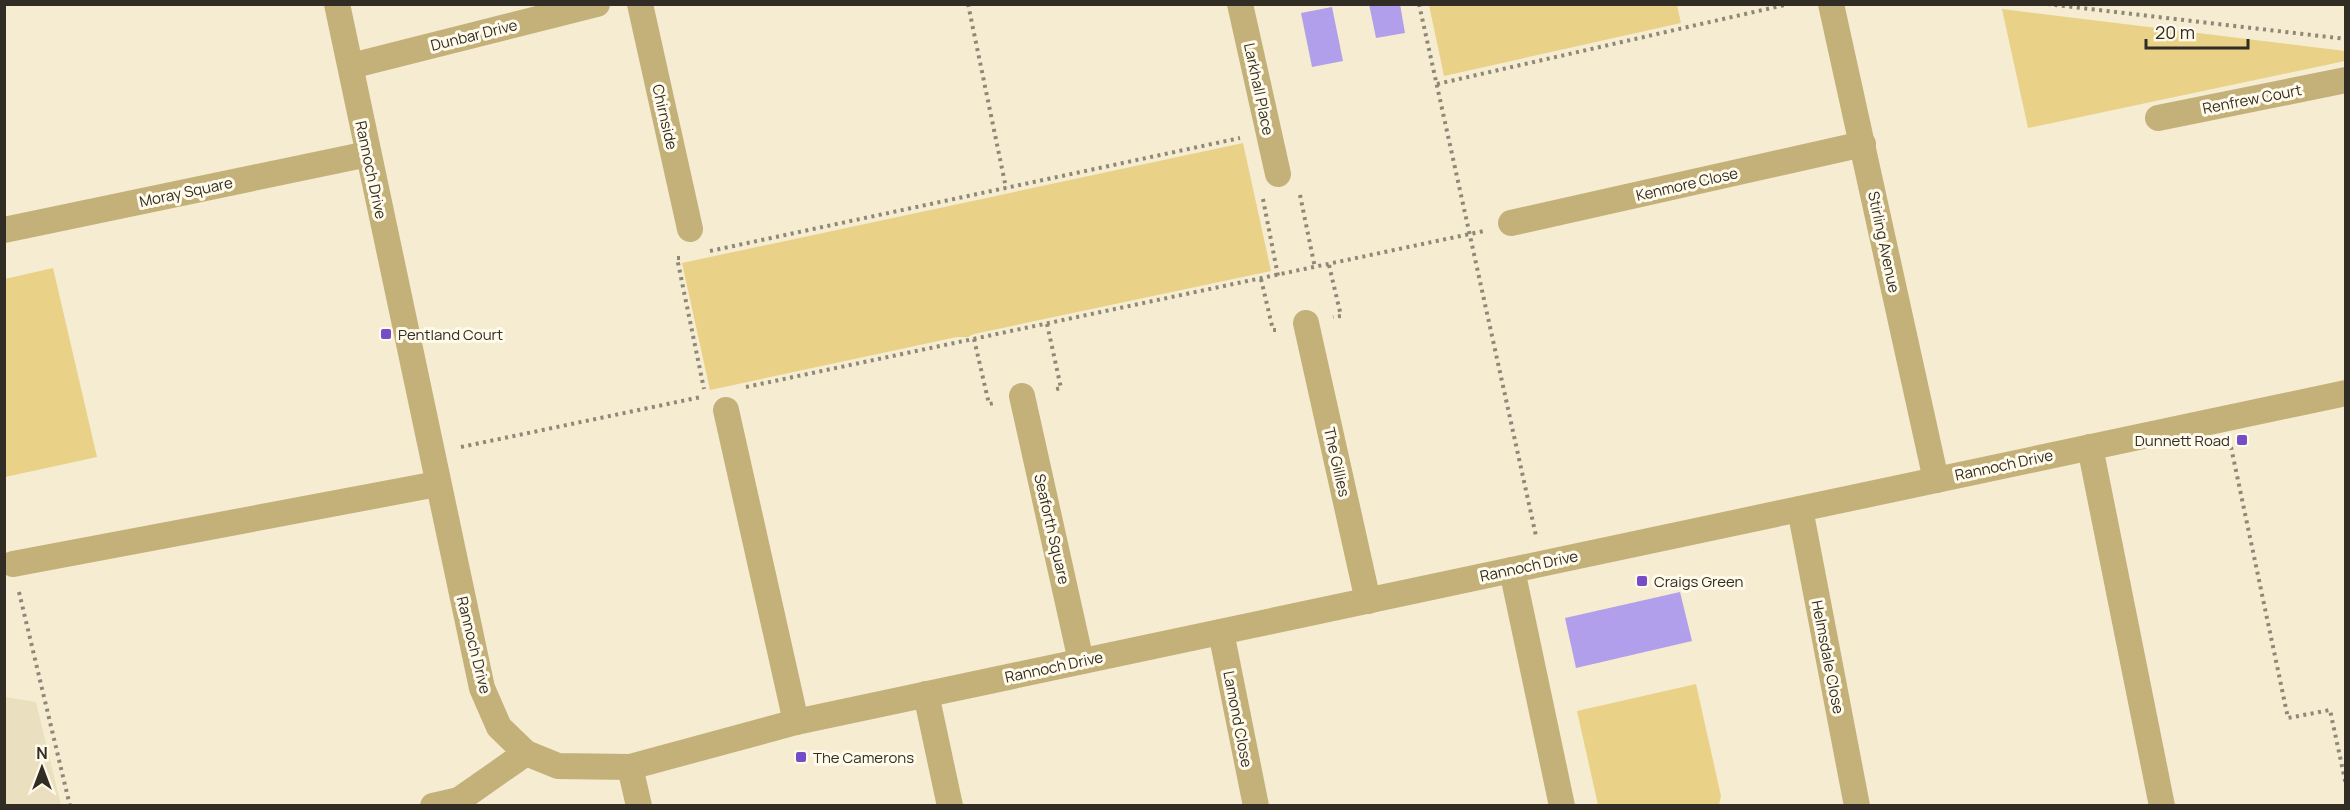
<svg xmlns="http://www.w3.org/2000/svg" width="2350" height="810" viewBox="0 0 2350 810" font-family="Manrope,sans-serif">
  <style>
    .built { fill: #eadfbf }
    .green { fill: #e9d288 }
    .building { fill: #b29feb }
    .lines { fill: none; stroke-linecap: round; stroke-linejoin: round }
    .path { stroke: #8f8877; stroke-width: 4; stroke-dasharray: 3 4.5; stroke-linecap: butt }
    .street { stroke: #c3b179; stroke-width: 26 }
    .poi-dot { fill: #764dc6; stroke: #fffaea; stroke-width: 2 }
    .labels { text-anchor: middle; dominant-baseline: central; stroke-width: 6; stroke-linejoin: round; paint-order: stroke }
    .street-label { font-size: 15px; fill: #312d24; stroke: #fffaea }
    .poi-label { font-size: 15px; fill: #312d24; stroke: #fffaea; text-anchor: start }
  </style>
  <rect width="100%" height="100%" fill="#f5ecd2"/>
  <polygon class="built" points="5,697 36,702 61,805 5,805"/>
  <g class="green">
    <polygon points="1429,5 1677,5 1681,23 1444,76"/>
    <polygon points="2002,9 2345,51 2345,61 2028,128"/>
    <polygon points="1243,143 1271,271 974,334 968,337 957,337 710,390 682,263"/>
    <polygon points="53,268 97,457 5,477 5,279"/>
    <polygon points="1696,684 1721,796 1719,805 1598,805 1577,711"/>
  </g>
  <g class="building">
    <polygon points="1369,4 1400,4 1405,33 1376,38"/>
    <polygon points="1332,7 1343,61 1312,67 1301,13"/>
    <polygon points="1680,592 1692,641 1576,668 1565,618"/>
  </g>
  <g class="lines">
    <g class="path">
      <polyline points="968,4 1006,188"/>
      <polyline points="1419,4 1536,536"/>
      <polyline points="2047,4 2346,39"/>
      <polyline points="1437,84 1789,4"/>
      <polyline points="1300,195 1315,268"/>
      <polyline points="1263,199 1278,276"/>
      <polyline points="710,251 1240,138"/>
      <polyline points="680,258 677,258 704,389"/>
      <polyline points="1329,265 1341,316 1333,317"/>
      <polyline points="1261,279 1273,330 1276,330"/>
      <polyline points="1047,324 1061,388 1052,390"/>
      <polyline points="974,339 989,404 995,403"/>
      <polyline points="746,387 1484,231"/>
      <polyline points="461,447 701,397"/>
      <polyline points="2231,447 2288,718 2330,710 2346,785"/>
      <polyline points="19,592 70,806"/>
    </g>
    <g class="street">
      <polyline points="337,4 482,688 499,727 526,753 558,766 630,767 796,722 2346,393"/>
      <polyline points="640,4 690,229"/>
      <polyline points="1240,4 1278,174"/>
      <polyline points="1831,4 1936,480"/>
      <polyline points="351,66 597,4"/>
      <polyline points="2158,118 2346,80"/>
      <polyline points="1511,223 1863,144"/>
      <polyline points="4,230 368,154"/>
      <polyline points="1306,323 1368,601"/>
      <polyline points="1022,396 1081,661"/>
      <polyline points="726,410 796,722"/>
      <polyline points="2090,447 2162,806"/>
      <polyline points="1800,509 1857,806"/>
      <polyline points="13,564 437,484"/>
      <polyline points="1512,570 1562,806"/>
      <polyline points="1221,632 1256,806"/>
      <polyline points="926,694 950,806"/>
      <polyline points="630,767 639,806"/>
      <polyline points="433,806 459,800 526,753"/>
    </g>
  </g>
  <g class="poi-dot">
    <rect x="380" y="328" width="12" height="12" rx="3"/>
    <rect x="2236" y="434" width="12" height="12" rx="3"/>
    <rect x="1636" y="575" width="12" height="12" rx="3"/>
    <rect x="795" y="751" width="12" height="12" rx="3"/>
  </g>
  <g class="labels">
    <g class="street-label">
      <text transform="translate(474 35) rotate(-14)">Dunbar Drive</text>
      <text transform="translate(1259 89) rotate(78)">Larkhall Place</text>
      <text transform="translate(2252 99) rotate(-11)">Renfrew Court</text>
      <text transform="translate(665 117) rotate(77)">Chirnside</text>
      <text transform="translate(371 170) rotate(78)">Rannoch Drive</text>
      <text transform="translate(1687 184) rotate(-13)">Kenmore Close</text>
      <text transform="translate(186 192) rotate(-12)">Moray Square</text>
      <text transform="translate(1884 242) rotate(78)">Stirling Avenue</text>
      <text transform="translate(1337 462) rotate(77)">The Gillies</text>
      <text transform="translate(2004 465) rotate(-12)">Rannoch Drive</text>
      <text transform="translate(1052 529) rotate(77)">Seaforth Square</text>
      <text transform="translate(1529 566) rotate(-12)">Rannoch Drive</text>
      <text transform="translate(474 645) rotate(76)">Rannoch Drive</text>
      <text transform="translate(1828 657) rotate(79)">Helmsdale Close</text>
      <text transform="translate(1054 667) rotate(-12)">Rannoch Drive</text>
      <text transform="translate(1238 719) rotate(79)">Lamond Close</text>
    </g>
    <g class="poi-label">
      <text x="398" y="334">Pentland Court</text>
      <text x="2230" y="440" text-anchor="end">Dunnett Road</text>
      <text x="1654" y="581">Craigs Green</text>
      <text x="813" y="757">The Camerons</text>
    </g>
  </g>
  <rect width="2350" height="810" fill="none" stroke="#312d24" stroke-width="12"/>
  <g transform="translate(42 768)" stroke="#fffaea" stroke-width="4.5" paint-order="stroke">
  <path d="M0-4.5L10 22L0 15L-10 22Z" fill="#312d24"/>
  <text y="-9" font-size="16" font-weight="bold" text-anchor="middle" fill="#312d24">N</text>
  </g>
  <path d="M2146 39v9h102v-9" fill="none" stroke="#312d24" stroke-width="3"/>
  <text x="2155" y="39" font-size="18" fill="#312d24" stroke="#fffaea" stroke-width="4.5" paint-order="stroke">20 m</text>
</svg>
